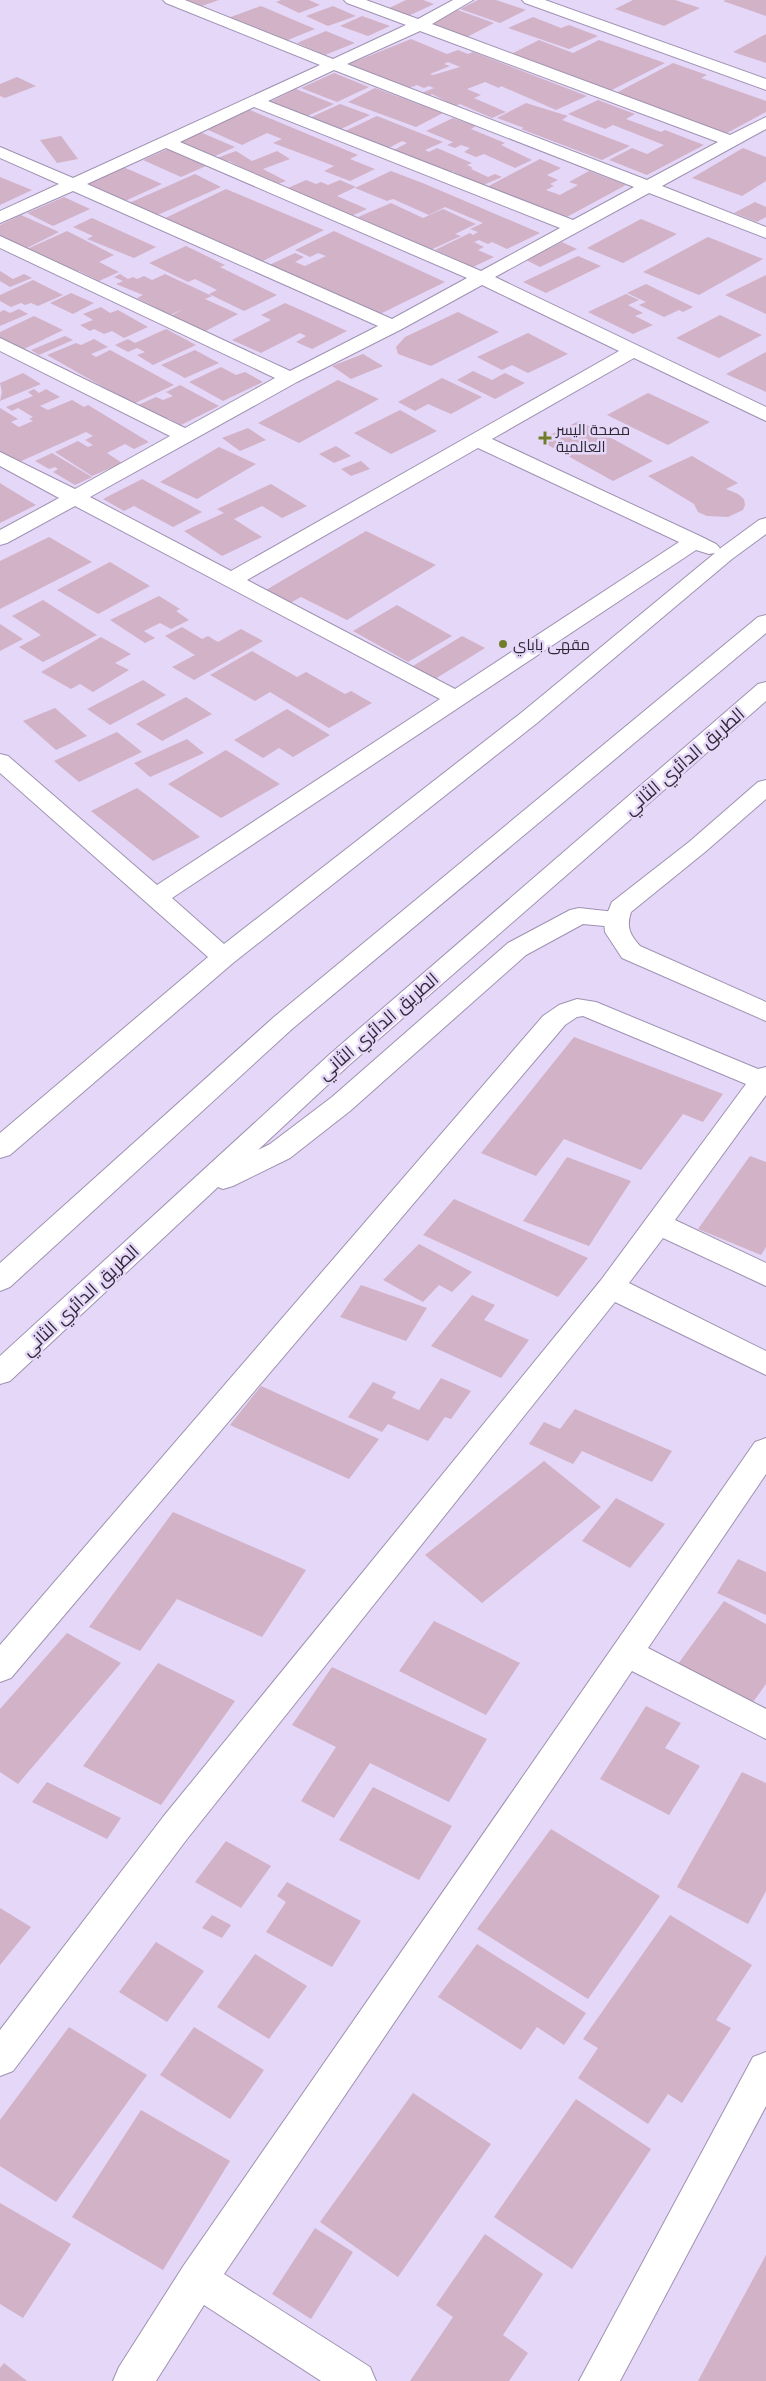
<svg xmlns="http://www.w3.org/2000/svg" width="766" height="2381" viewBox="0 0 766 2381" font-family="Inter,Cairo,sans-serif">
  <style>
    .building { fill: #d2b2c7; fill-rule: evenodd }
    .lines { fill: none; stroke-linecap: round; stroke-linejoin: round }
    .minor-casing { stroke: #9f92b1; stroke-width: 2 }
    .highway-casing { stroke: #9f92b1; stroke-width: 2 }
    .minor { fill: #fff; fill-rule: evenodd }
    .highway { fill: #fff; fill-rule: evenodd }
    .poi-dot { fill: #707e2b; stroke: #e5d7f8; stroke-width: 2 }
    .labels { text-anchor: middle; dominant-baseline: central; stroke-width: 5; stroke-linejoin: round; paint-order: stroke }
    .far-poi-label { font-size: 15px; fill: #2e2835; stroke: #e5d7f8; text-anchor: start }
    .street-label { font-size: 18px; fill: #2e2835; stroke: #e5d7f8 }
  </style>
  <rect width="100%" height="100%" fill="#e5d7f8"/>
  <g class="building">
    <polygon points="183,0 219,0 199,7"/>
    <polygon points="281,0 309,0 320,5 299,13 276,2"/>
    <polygon points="406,0 423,0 434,4 406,17 385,10"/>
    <polygon points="478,0 496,0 526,10 500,23 460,9"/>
    <polygon points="633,0 675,0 700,8 664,26 615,9"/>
    <polygon points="726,0 766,0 766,16 723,1"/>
    <polygon points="261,6 315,29 283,42 228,18"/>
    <polygon points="333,6 356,16 328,26 306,16"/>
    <polygon points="455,9 494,23 467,37 427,23"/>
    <polygon points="362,16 390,26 368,36 340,26"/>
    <polygon points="533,17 561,28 569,25 598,36 569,49 508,28"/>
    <polygon points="326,31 355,43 325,55 297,43"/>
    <polygon points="766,34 766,63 733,52"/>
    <path d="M411,39L447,54L458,50L468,54L473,52L587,96L556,110L501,86L499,88L485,82L467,89L481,95L474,98L506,112L492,118L460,104L455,106L432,94L426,97L419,94L434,88L429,86L424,88L417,85L409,88L349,64ZM448,62L460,67L433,75L430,74L450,66L444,64Z"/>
    <polygon points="539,40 573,53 599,40 665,63 606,93 572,81 577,78 511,54"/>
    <polygon points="673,63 707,75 701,78 766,101 766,112 727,133 616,93"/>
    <polygon points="334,73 369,87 337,102 301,88"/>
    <polygon points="17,77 36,86 5,98 0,96 0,84"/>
    <polygon points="375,88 443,113 416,127 348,102"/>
    <polygon points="296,89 334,104 303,118 266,104"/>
    <polygon points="598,100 635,114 626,119 661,132 665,130 704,145 647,175 609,160 632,148 647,154 664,145 613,125 605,129 568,114"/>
    <polygon points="526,103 568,116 562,120 630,146 602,160 521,129 524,128 497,118"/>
    <polygon points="340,104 370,115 337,131 307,119"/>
    <polygon points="250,110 358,155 350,159 375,169 350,181 324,171 334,166 273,143 282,139 267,133 242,145 206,129"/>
    <polygon points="377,116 443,142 425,150 429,152 437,148 472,163 467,165 473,168 471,169 488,177 495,174 502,177 481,186 452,171 448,173 394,150 407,143 402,141 385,150 343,132"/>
    <polygon points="453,118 476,126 471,129 505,143 501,145 532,160 515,168 484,154 476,157 464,152 470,148 461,145 455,148 447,145 453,142 426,131"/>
    <polygon points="200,132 235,147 213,157 178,143"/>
    <polygon points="61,136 78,159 57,163 40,140"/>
    <polygon points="743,148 766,157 766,181 742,196 692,178"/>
    <polygon points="168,149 206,166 181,177 143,160"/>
    <polygon points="236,151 252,161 277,151 290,159 263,169 286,181 275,185 229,161 223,163 214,159"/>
    <polygon points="540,159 561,168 547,175 558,180 550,184 554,186 546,190 560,195 578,185 569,182 589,171 626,185 563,219 485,188"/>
    <polygon points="121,166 162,184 123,202 82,184"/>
    <polygon points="391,171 425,184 540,233 507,249 492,242 488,244 479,240 474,242 484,247 478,250 494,257 473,267 435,250 470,233 473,235 478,232 470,229 483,223 445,207 429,215 393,199 387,201 355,188"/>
    <polygon points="195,174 221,187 153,217 127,204"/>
    <polygon points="0,177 32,190 0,205"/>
    <polygon points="306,180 316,184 321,182 328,185 340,180 356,187 337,196 367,209 349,217 281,191"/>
    <polygon points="226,189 324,230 257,264 159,221"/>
    <polygon points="64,197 90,209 53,226 27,213"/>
    <polygon points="755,202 766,207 766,217 757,222 734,213"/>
    <polygon points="391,203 423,218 443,209 476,224 455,234 461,236 428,251 358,217"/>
    <polygon points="21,215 59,232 25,249 0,237 0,225"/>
    <polygon points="92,218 125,233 156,247 134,258 87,239 93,236 73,227"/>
    <polygon points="641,219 677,234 623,263 587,248"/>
    <polygon points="67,231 114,255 99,262 119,272 99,281 79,271 74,273 27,249"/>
    <polygon points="334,231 445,282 376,316 265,267 295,253 304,257 295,262 305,266 326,256 318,253 310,257 295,250"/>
    <polygon points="708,237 763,259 699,295 643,272"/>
    <polygon points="562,242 577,249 540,267 526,260"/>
    <polygon points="186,246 225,265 220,267 277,295 244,311 209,294 217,290 195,279 188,282 149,263"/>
    <polygon points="578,256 601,266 546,293 523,282"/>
    <polygon points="0,271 13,279 24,274 32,278 10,287 0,281"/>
    <polygon points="120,274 128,279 133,277 137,279 144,276 152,280 165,274 212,296 205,299 238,314 200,334 167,318 183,309 170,315 137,298 143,295 116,284 123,281 114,277"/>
    <polygon points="766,275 766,314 725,295"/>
    <polygon points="33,280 63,295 38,306 31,303 25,305 21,303 11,307 0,301 0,295"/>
    <polygon points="646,284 693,307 683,312 679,310 664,317 639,305 646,302 627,293"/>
    <polygon points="71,293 94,303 73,314 50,303"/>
    <polygon points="626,294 639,300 628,305 643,313 635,316 653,325 633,334 588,312"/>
    <polygon points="285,303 310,314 347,331 312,349 296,342 306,336 300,333 261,353 232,340 271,320 261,315"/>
    <polygon points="101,307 110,313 118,310 148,327 124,338 112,331 104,334 94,329 90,331 80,325 93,320 83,314"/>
    <polygon points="19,309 28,314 0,326 0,312 4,310 10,313"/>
    <polygon points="458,312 499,332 431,366 398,354 396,347 405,337"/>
    <polygon points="720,315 762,335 719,358 676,338"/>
    <polygon points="34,316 63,330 24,349 0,338 0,332"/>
    <polygon points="166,329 196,345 153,365 137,355 145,352 137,348 128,352 115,345 128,339 135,343"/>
    <polygon points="528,333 568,354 528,373 512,365 502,370 477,357"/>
    <polygon points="65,336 73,340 39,355 31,350"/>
    <polygon points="94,339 108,347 91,354 96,357 110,350 174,385 133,404 47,355 76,343 81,345"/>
    <polygon points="195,350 219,363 185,378 161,365"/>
    <polygon points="766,352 766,392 726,374"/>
    <polygon points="363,354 383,366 351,379 332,366"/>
    <polygon points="221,367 236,375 245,372 263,382 223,401 189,382"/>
    <polygon points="473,371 492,380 505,373 525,383 495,399 457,380"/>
    <polygon points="23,373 41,384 0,401 2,392 0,383"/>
    <polygon points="442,378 482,397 451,414 428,404 415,411 398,402"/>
    <polygon points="338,380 379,399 299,443 258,423"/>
    <polygon points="180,385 219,406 181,425 168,418 162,420 136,406 156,397 163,400 173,396 166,392"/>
    <polygon points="34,389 39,393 46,389 60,397 40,406 48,410 72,400 84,407 88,405 149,442 134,449 125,444 107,453 122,463 92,476 55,452 78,441 88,447 93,445 85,440 93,436 86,432 17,463 0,452 0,408 18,419 11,422 19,427 33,421 29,419 33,417 18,408 12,411 6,407 33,396 28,392"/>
    <polygon points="648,393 710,422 668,445 607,415"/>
    <polygon points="400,410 437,431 391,454 354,433"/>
    <polygon points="579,421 615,440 653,461 613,481 539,440"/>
    <polygon points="248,428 266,440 240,451 222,438"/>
    <polygon points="336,446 351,456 334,463 319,454"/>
    <polygon points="219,447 256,464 197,499 160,482"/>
    <polygon points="52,453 92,477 75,485 53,472 58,469 55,467 49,469 35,461"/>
    <polygon points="692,456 738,483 726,489 738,494 744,499 745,505 743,510 728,517 707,516 698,512 694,504 648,476"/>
    <polygon points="361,461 370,469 351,476 341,469"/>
    <polygon points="142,479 202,512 173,527 134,506 124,511 103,499"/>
    <polygon points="0,483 3,485 36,505 0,523"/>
    <polygon points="271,484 307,506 282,518 262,506 234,519 262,537 222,556 184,531 224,513 217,509"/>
    <polygon points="366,531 436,565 347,620 301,597 290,603 266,590"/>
    <polygon points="49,537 92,562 0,609 0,561"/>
    <polygon points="110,562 150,586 98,614 57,590"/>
    <polygon points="159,596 180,609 176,611 189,620 171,629 160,623 144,631 155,638 145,643 110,620"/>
    <polygon points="43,600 97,635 43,662 19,647 41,635 12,616"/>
    <polygon points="397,605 452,636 408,662 353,631"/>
    <polygon points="0,624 23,639 0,651"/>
    <polygon points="182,627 202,639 208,636 218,642 241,629 263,641 194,680 172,667 195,655 165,636"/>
    <polygon points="462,636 485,648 435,679 413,666"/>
    <polygon points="101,637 131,654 115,663 129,670 93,692 80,684 71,689 41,672"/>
    <polygon points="252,651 297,677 306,672 345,694 351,691 372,703 329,728 270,692 255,701 210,675"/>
    <polygon points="143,680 166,695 110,725 87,709"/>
    <polygon points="186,697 212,714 162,741 136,724"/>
    <polygon points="55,708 87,736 56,750 23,721"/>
    <polygon points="287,709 330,735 293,757 279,748 263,758 234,740"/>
    <polygon points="117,732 142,752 79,782 54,761"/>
    <polygon points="187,739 204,753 150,777 134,763"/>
    <polygon points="226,750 280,784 221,818 168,784"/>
    <polygon points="137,788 149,797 200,837 153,861 91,811"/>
    <polygon points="574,1037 723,1094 703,1122 683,1114 641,1170 564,1139 536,1176 481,1153"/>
    <polygon points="750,1156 766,1162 766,1247 761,1255 698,1229"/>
    <polygon points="567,1157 631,1181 589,1246 523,1221"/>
    <polygon points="454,1199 588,1258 558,1297 423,1235"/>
    <polygon points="419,1244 472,1272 452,1292 439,1285 423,1302 383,1280"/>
    <polygon points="361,1285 427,1308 406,1341 340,1317"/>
    <polygon points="472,1295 495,1305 484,1320 529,1340 501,1378 431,1346"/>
    <polygon points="441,1378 471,1391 451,1419 445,1417 428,1441 388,1424 382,1432 348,1417 373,1382 396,1392 392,1398 419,1410"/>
    <polygon points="261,1386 379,1439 349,1479 230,1425"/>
    <polygon points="575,1409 672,1451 652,1482 582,1451 573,1464 529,1444 544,1422 560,1429"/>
    <polygon points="544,1461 601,1507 482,1603 425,1555"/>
    <polygon points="616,1498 665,1524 630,1568 582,1541"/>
    <polygon points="173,1512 306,1570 262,1637 177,1599 140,1651 89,1627"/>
    <polygon points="738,1559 766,1572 766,1615 717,1593"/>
    <polygon points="724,1601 766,1624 766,1684 748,1709 675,1668"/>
    <polygon points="434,1621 520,1663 486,1715 399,1671"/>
    <polygon points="67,1633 121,1663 18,1784 0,1772 0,1709"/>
    <polygon points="158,1663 235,1701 161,1805 83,1766"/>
    <polygon points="332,1667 487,1739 449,1802 370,1763 334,1818 301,1801 336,1747 292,1725"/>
    <polygon points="646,1706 681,1723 665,1748 700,1766 669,1815 600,1779"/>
    <polygon points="742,1772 766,1783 766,1891 748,1924 677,1887"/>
    <polygon points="47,1782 121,1818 107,1839 32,1802"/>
    <polygon points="373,1787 452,1826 419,1880 339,1840"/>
    <polygon points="551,1829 660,1896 588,1999 477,1929"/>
    <polygon points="226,1841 271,1866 241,1908 195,1882"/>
    <polygon points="287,1882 361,1921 332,1967 266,1932 286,1902 277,1896"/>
    <polygon points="0,1908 31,1927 0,1965"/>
    <polygon points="212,1915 231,1925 222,1938 202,1928"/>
    <polygon points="670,1915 752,1965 716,2020 731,2028 682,2103 668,2094 648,2124 578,2078 598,2048 583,2039"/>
    <polygon points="156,1942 204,1971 167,2022 119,1992"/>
    <polygon points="477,1944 586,2013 564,2045 537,2027 521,2050 438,1997"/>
    <polygon points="255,1954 307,1986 269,2039 217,2007"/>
    <polygon points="69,2027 147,2075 56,2202 0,2166 0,2120"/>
    <polygon points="194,2027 264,2070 230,2119 160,2075"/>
    <polygon points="413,2093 491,2144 398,2277 320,2222"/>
    <polygon points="576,2099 651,2149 572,2269 494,2217"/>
    <polygon points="141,2110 230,2161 163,2270 72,2217"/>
    <polygon points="0,2203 71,2244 23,2318 0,2304"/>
    <polygon points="315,2228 353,2252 311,2319 272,2294"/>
    <polygon points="485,2234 543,2274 503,2335 528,2353 509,2381 410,2381 453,2317 436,2305"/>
    <polygon points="766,2255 766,2381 698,2381"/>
    <polygon points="4,2363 27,2381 0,2381 0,2368"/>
  </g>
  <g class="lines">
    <defs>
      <g id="minor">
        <path d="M163,0H185L333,59L406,25L347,3L344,0H366L418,19L453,0H473L432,24L730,135L766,117V129L662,186L766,227V238L649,193L495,277L766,407V421L634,358L492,439L702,537L716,544L720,548L718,550L759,520L766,518V534L732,559L537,723L233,963L10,1155L0,1158V1133L208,957L0,773V754L8,756L157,885L440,699L75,506L7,543L0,545V530L59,498L0,466V452L75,489L170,436L0,351V338L185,428L275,378L0,248V236L290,371L378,326L73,191L0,223V211L59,184L0,158V147L73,178L320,65L166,3ZM420,31L718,142L647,180L347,64ZM334,70L634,187L573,220L268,101ZM254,107L560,228L481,271L180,142ZM166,148L467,278L392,319L87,184ZM482,285L619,351L231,571L90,497L297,382L400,330ZM478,448L679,542L455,689L247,580ZM696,550L709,554L715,553L521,713L224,944L172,898Z"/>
        <polygon points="522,0 545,0 766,79 766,90 525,3"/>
        <path d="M766,780V799L705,852L631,912C626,927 630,935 640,946L766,1002V1021L622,958L605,932L604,921L612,902L689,842L758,782Z"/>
        <polygon points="577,999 596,1002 758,1069 766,1067 766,1095 675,1220 766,1263 766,1286 663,1238 629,1283 766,1351 766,1375 615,1302 187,1839 13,2071 0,2076 0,2030 163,1817 601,1280 746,1084 583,1016 577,1017 565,1025 11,1678 0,1682 0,1645 543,1016 559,1005"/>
        <polygon points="766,1438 766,1474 648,1648 766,1709 766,1739 632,1671 224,2274 370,2367 376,2381 321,2381 204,2305 156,2381 113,2381 119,2367 184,2265 755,1442"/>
        <polygon points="766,2052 766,2106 620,2381 579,2381 753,2057"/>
      </g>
      <g id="highway">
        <polygon points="766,615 766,633 292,1029 10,1287 0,1291 0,1263 274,1017 758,617"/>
        <polygon points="766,682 766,701 348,1066 258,1150 270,1144 332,1097 508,943 570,910 579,908 624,913 627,919 624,925 615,927 583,924 526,955 350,1111 290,1158 233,1186 223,1189 218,1187 10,1381 0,1384 0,1356 330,1054 758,684"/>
      </g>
    </defs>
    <use href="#minor" class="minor-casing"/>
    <use href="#highway" class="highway-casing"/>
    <use href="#minor" class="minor"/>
    <use href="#highway" class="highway"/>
  </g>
  <g class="poi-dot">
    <path d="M542.5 430.5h5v5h5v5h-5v5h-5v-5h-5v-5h5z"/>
    <circle cx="503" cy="644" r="5"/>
  </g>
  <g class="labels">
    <g class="far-poi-label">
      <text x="556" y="429">مصحة اليسر<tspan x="556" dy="17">العالمية</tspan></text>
      <text x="513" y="644">مقهى باباي</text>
    </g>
    <g class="street-label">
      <text transform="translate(684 761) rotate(-41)">الطريق الدائري الثاني</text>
      <text transform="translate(378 1026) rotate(-41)">الطريق الدائري الثاني</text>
      <text transform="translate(80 1300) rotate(-43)">الطريق الدائري الثاني</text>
    </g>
  </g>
</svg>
